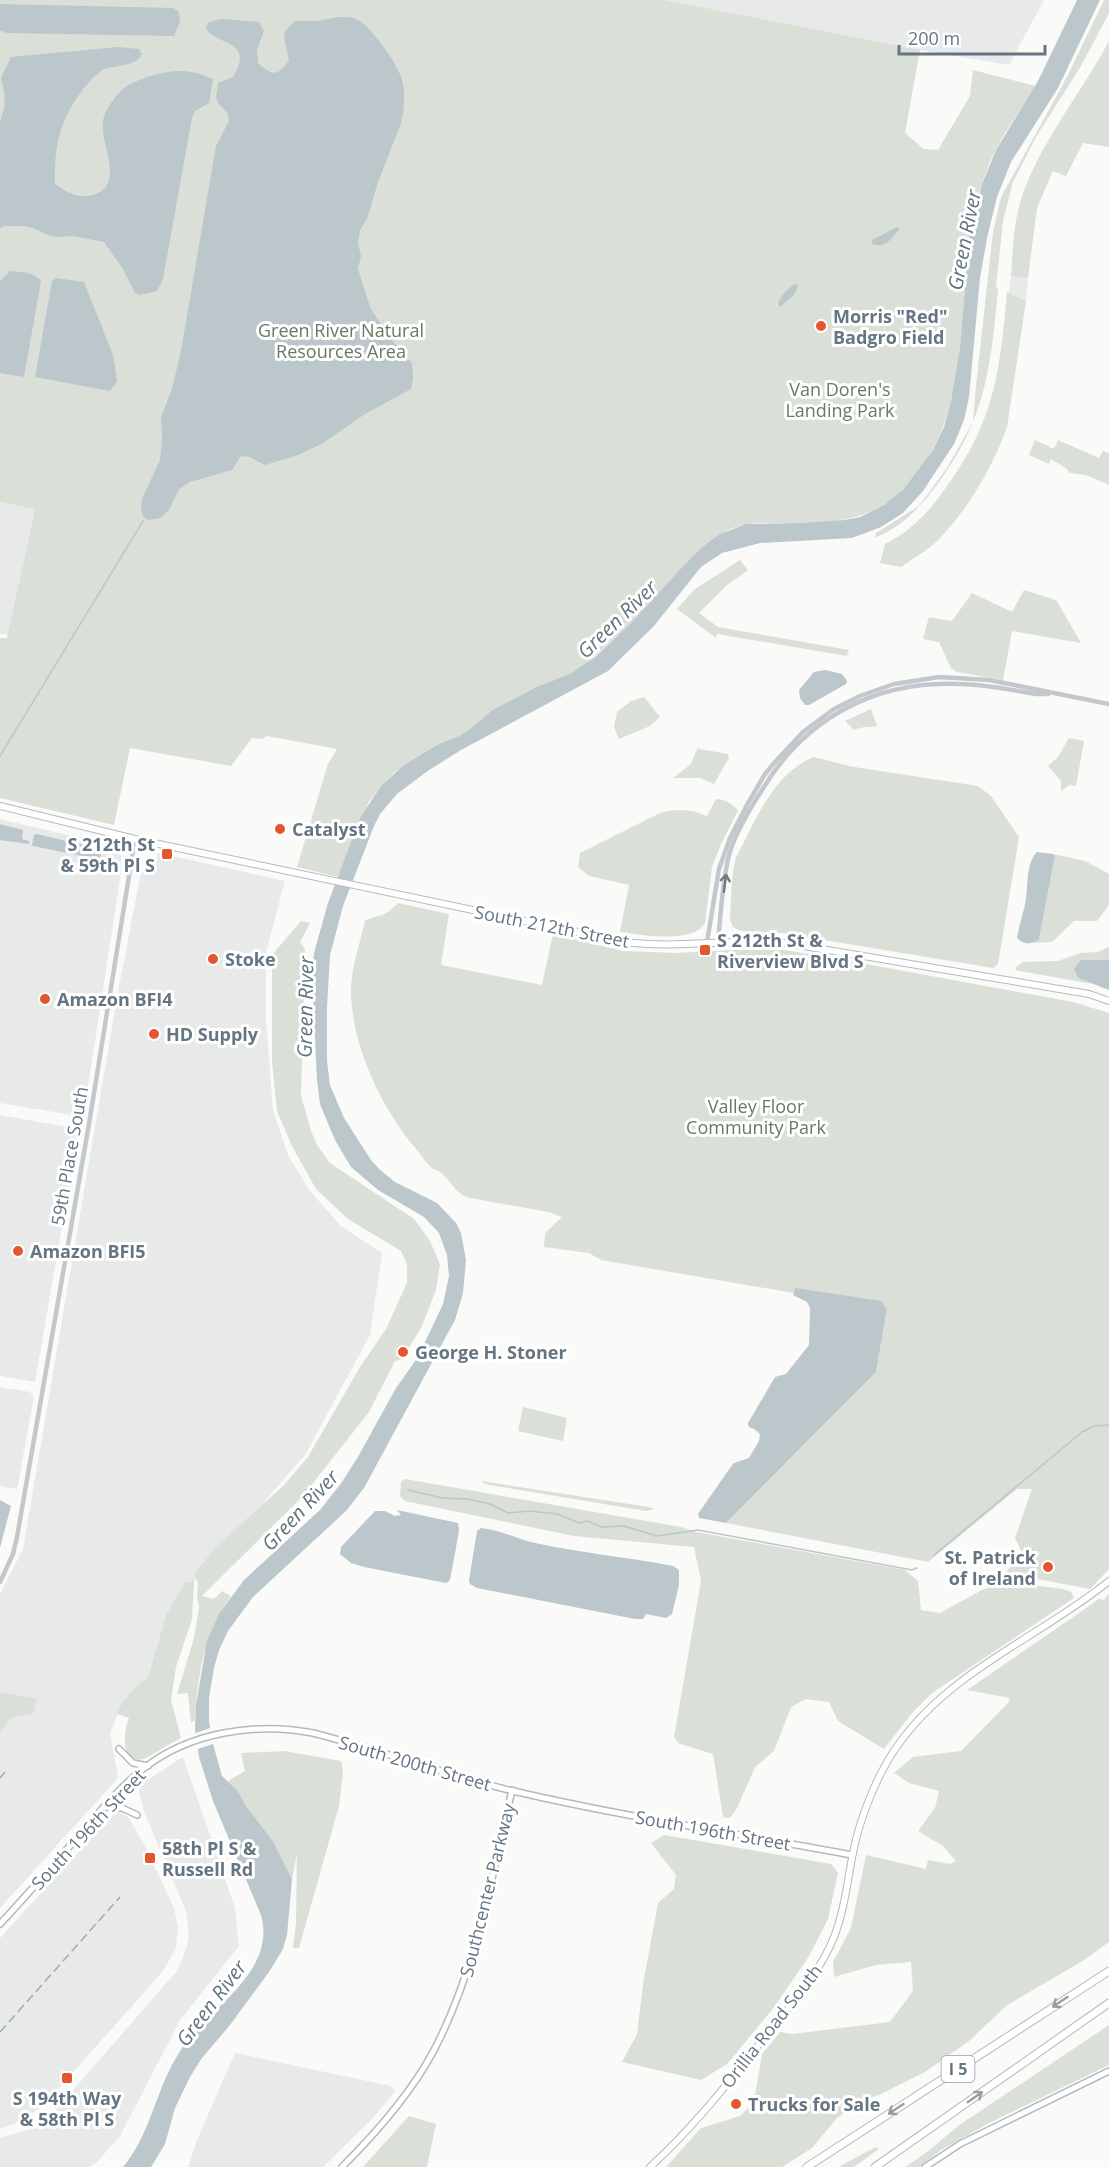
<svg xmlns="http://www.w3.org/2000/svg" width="1109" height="2167" viewBox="0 0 1109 2167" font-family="'Open Sans',sans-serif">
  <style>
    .built { fill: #e8e9e9 }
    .green { fill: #dadfd7 }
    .water { fill: #bbc7cb }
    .pier { fill: #fafaf8 }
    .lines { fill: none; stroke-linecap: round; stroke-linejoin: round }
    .stream { stroke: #bbc7cb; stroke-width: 1.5 }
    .secondary-casing { stroke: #b3babf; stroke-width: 8 }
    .primary-casing { stroke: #b5babe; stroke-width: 8 }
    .motorway-casing { stroke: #b4b9bd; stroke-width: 9 }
    .tertiary { stroke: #c3c8cc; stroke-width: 4.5 }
    .secondary { stroke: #fff; stroke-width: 5 }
    .primary { stroke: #fff; stroke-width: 6 }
    .motorway { stroke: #fff; stroke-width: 7 }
    .rail { stroke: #a2aab0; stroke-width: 1.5; stroke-dasharray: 9 4.5; stroke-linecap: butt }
    .oneway { stroke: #6a7a87 }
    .oneway2 { stroke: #939fa8 }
    .poi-dot { fill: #e4572e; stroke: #fff; stroke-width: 2 }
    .labels { text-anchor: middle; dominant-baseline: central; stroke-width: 6; stroke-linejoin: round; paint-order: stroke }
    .shield { fill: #fff; stroke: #939fa8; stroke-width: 1.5 }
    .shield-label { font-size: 16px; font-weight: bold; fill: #657683 }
    .poi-label { font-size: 18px; font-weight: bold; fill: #657683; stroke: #fff; text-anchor: start }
    .park-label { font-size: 18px; fill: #687a64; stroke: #fff }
    .street-label { font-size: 18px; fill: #657683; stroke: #fff }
    .water-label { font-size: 20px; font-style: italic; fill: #60757c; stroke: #fff }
  </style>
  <rect width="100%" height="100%" fill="#fafaf8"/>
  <g class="built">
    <polygon points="666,0 1044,0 1009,65 920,50"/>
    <polygon points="1011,276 1028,278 1026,301 1009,293"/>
    <polygon points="0,502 35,508 8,635 0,634"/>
    <polygon points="0,819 114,846 121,856 121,872 84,1113 78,1116 0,1103"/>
    <polygon points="158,853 285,881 266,952 266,1019 273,1110 288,1155 310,1191 341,1226 382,1253 370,1335 305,1455 195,1581 185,1582 166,1615 148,1677 135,1687 122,1703 110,1733 118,1778 0,1908 0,1732 12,1718 32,1714 37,1700 0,1692 0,1594 23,1549 118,992 141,872 154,867"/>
    <polygon points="0,1115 79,1129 35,1382 0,1376"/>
    <polygon points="0,1387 30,1392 34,1397 17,1489 0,1486"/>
    <polygon points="183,1757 235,1908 239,1946 180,2020 120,2136 96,2163 90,2167 0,2167 0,2138 27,2130 39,2124 55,2111 176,1972 181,1963 187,1946 189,1934 186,1911 143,1809 139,1790 146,1781"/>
    <polygon points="119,1812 128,1817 144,1844 174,1908 178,1927 176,1948 163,1971 44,2105 19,2122 0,2129 0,1938 112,1815"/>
    <polygon points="235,2053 391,2086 395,2091 373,2118 323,2167 188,2167 197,2140"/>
  </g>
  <g class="green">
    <path d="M0,0H666L920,50L905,133L924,149L938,150L970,96L973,70L1035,86C1025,104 1012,121 1001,140C988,162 980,187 975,212C955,297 975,397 919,471C911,481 902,493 891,500C859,523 820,524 782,523C765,523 749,522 733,528C723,532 714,538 706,544L630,624L587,663L570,674L491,711L470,729L459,736L439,744L395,772L381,786L368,803L338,877L297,867L328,764L337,749L267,736L262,739L252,738L231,766L130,748L114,825L0,798V638H7L35,509L0,502Z"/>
    <path d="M1104,0H1109V13L1081,66L1036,137L1013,182L1003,221L996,287L998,289C991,365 986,418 939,482C921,507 903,526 875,538L876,533L919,506L947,468L973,422L976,386L993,232L1001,197L1067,77Z"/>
    <path d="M1109,41V147L1083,143L1066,176L1053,171L1037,208L1028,278L1011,276C1013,252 1013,226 1020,203C1037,146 1081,94 1109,41Z"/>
    <path d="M1007,292L1026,301L1007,427C992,468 969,508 939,539C929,550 913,558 901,567L880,563L885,544C911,531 928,513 945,489C994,422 1000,373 1007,292Z"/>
    <polygon points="1035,440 1054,449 1058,440 1099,458 1103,451 1109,453 1109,485 1086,475 1069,473 1067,469 1051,459 1049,464 1029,455"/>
    <polygon points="740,560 748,570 726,586 699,613 718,627 849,650 847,656 717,634 716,638 677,609 695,589"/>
    <polygon points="1024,590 1056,600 1081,643 1012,631 1003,680 957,672 951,668 939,642 923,639 929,617 952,621 972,593 1012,612"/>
    <polygon points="644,697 660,717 650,726 619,739 614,727 617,712 631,701"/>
    <path d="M871,709L877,726C869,728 862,726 854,730L845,721Z"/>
    <polygon points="1069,738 1084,741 1076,786 1070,785 1061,791 1061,781 1048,766 1058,757"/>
    <polygon points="698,747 700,749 728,754 729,758 714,784 700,778 673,778 691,764"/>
    <path d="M814,757L854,767L978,786L991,796L1019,837L998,964L993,968L782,933L741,931L733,927L730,920C731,901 731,880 735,861C737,854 742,847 745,840C760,809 780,770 814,757Z"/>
    <path d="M716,799C724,799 734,804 738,811L721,844L712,867L705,923C694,944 640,935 620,932L629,885L589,876L578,867L580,853L660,813C677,808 691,809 707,816Z"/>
    <polygon points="1053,854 1085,861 1109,874 1109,905 1097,921 1074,921 1052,942 1033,943 1039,939 1055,856"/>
    <path d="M398,903L449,914L441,965L542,985L553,934L623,951L677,953L771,948L828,957L1073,1002L1109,1013V1569L1090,1589L1006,1573L1021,1550L1015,1538L1032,1489H1017L928,1562L726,1523L876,1372L887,1309L601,1260L589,1253L544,1247L545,1233L562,1217L548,1212L470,1198C455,1194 452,1181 440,1172C438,1170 434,1170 432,1168C426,1163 422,1156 417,1150C382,1110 350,1043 351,988C352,966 360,943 365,921C383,912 381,920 398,903Z"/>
    <path d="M301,921L310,923L300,942L305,949L301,1095L311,1131L317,1145L330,1163L414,1219L430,1241L440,1264L436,1290L421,1328L402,1359L395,1361L369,1412L302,1497L202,1596L214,1599L222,1591L231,1596C204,1636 198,1672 195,1720L191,1723L188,1693L177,1694L194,1638L199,1607L197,1598L198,1584L195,1573L216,1547L284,1485L308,1457L360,1367L386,1329L407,1283V1264L401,1251L348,1219L316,1189L292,1146L277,1111L272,1061V955Z"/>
    <polygon points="1109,947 1109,958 1107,960 1094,961 1078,978 1092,984 1015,970 1017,966 1023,962 1058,961 1081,953 1097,952"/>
    <polygon points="523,1407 567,1418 563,1441 518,1431"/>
    <polygon points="405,1479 681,1527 696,1532 905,1570 918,1581 921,1610 940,1613 984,1589 1009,1582 1063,1589 1071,1592 1074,1598 932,1693 913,1712 884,1749 838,1721 829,1702 806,1699 791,1707 774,1751 755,1767 737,1808 730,1818 723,1817 713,1754 678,1743 674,1737 701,1581 694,1547 574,1536 405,1501 400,1496 401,1482"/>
    <polygon points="481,1481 649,1507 655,1509 646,1511 490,1485 483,1483"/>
    <path d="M194,1581L192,1619L176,1667L171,1700L181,1738C170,1743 152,1756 143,1759C119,1765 124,1729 129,1718L117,1714L122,1703L135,1687L148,1677L166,1615L185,1582Z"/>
    <polygon points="1109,1594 1109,1942 1084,1960 1006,2006 969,2041 925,2072 881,2094 859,2102 837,2118 812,2148 782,2167 666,2167 701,2128 740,2116 754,2102 762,2054 780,2032 792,2034 890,2022 913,1991 911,1962 876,1965 834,1977 833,1962 851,1928 866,1855 926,1869 928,1860 950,1864 956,1861 943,1846 918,1831 935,1808 939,1791 909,1783 894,1773 913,1757 961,1751 1008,1703 1010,1698 967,1690 1092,1604 1099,1599 1104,1600"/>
    <polygon points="0,1692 37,1699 33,1714 12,1718 0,1732"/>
    <polygon points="284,1751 341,1761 343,1772 339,1806 299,1948 293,1948 296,1924 297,1854 292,1879 273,1841 246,1806 237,1790 228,1781 245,1771 241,1753"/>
    <polygon points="664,1835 831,1864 838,1873 828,1919 809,1956 775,2006 727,2064 701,2080 622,2062 637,2034 643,1984 658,1903 674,1889 676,1875 651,1843"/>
    <polygon points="1109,2025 1109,2065 989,2123 941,2150 919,2167 905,2167 927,2152 958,2126"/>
    <polygon points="409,2116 436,2124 427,2167 363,2167"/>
    <polygon points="876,2147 879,2149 854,2167 838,2167"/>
  </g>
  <g class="water">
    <path d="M1077,0H1100L1058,88L1011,162L997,197L987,238L980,278L969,397L964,420L954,444L923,491L903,513L881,527L852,538L760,543L722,553L701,567L654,626L608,671L461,750L429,770L397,794L380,814L374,826L343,906L330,955L327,1008V1061L330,1085L344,1118L371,1160L379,1169L395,1182L437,1203L456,1223L461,1233L466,1260L463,1293L455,1320L364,1488L346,1511L253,1597L228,1631L219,1650L214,1668L209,1698V1722L213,1744L222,1776L237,1790L246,1806L273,1841L292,1879L287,1935L283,1949L271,1969L230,2025L202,2058L190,2077L175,2108L165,2144L151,2167H123C148,2138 155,2096 173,2063C180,2051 187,2039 197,2029C226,1998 275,1964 261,1915L213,1801L199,1757L195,1730L196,1705L207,1641L219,1614L244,1580L320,1510L342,1482L359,1455L396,1388L418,1357L443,1304L449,1276L447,1255L439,1233L424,1217L378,1190L351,1167L335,1140L320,1104L317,1080L312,975L314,953L328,903L361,816L381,786L404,765L439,744L459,736L470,729L491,711L537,687L570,674L595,657L630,624L689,560L706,544L720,534L746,524L803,523L845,520L860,517L884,505L903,490L933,450L944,427L951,402L960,348L969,240L982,184L996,150L1038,81Z"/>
    <polygon points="0,4 173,8 179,12 180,22 174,36 7,33 0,30"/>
    <path d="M340,17C346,17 353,17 358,20C372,28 398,64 402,80C406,93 404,113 400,126L378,182L367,219L360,230L358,243L361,256L358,269L370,307L389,337L412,363L413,378L411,389L365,414L323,443L298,455L265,465L250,457L241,456L232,470L190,482L179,489L169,510L160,518L148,520L143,516L141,509L142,499L160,460L162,439L161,417L172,389L181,351L216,146L229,121L228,114L218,103L216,97L218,83L233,77C257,37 211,46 206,27L209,22L221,19L259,22L264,31L257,50L258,63C272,76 278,77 289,60L284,37L285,32L292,24L296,21H316Z"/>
    <path d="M118,47L139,49L142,54C135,68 113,64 101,71C94,76 86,85 81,92C59,122 54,147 55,184C66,192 78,199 93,195C126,186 100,144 103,122C104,110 119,90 129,85C143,77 166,70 182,71C193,71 203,75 213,79L209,103L195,111L192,118L163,279L157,291L140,295L135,293L123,269L104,242L73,236L57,237L48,235L33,228L24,226H4L0,228V121C7,105 5,94 1,78L11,57Z"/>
    <path d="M897,227L900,229C892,238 885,249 872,244V240Z"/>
    <path d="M10,271C21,272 34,272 41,281L24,377L0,373V281Z"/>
    <polygon points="56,278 84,282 113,355 117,381 110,391 35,377 52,281"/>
    <path d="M796,284L798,287L793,296L780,307L778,303C782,295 787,287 796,284Z"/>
    <polygon points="825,670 842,674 847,681 846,684 809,705 805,705 800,698 799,690 814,672"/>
    <polygon points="0,824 23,830 22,839 29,841 29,844 0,840"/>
    <polygon points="37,834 100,849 101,856 97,859 33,846 32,845 34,835"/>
    <path d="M1037,852L1053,854L1055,856L1039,939C1033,945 1023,945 1017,938C1019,925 1024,912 1026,899C1028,885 1026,863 1037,852Z"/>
    <polygon points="1109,958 1109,990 1078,978 1074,969 1081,960 1107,960"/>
    <polygon points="795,1288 881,1301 887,1309 876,1372 726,1523 699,1518 698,1514 730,1468 734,1463 749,1458 759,1441 760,1434 754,1429 749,1427 748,1423 775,1377 786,1374 809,1345 810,1308 807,1302 793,1295"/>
    <polygon points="0,1500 11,1506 0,1548"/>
    <polygon points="397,1510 458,1523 459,1531 450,1580 446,1583 364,1567 351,1563 340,1554 341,1547 375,1511 385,1511 395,1516 401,1515"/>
    <path d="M481,1528C501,1530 516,1539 535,1543C581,1553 627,1557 673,1566L679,1570V1585L672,1614L666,1618L646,1614L643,1619H635L477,1588L470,1584L469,1580L477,1531Z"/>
  </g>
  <polygon class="pier" points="213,1727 216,1743 195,1750 193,1734"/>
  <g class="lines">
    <g class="stream">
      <polyline points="0,756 143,521"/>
      <polyline points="408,1490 442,1498 468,1499 490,1504 508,1513 529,1511 557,1514 579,1523 587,1521 602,1527 624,1526 657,1536 698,1530 912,1570 917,1568"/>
      <polyline points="933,1556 1082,1432 1094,1426 1109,1425"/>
    </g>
    <defs>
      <g id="secondary">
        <polyline points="119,1749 133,1763 148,1766"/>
        <polyline points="104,1807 122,1808 137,1815"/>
        <path d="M0,1924C28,1894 55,1863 82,1832C101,1810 120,1787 143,1769C189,1732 256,1722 313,1733C380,1750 446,1775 513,1791C625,1817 739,1834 852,1855"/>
        <path d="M342,2167C376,2133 410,2095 433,2052C476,1971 491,1880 512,1790"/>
        <polyline points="925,2167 960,2144 1109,2071"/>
      </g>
      <g id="primary">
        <path d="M0,806L135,839L625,942C679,949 732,938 786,943L1089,994L1109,1001"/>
        <path d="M650,2167C693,2128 728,2083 764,2038C789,2007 819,1975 834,1937C844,1912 847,1884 852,1858C858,1822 877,1774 898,1745C951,1670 1040,1637 1109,1581"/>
      </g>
      <g id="motorway">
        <polyline points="807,2167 1109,1971"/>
        <polyline points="875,2167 1109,2003"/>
      </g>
    </defs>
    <use href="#secondary" class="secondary-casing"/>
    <use href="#primary" class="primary-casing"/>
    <use href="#motorway" class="motorway-casing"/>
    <g class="tertiary">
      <path d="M718,941C721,913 722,883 729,855C735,833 749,810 762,790C805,718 876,680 959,684C985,684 1011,690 1036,694H1048"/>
      <polyline points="707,942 719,869 730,838 747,805 765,774 776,761 803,732 834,709 860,696 894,684 939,677 989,680 1109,704"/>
      <polyline points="0,1582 13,1554 17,1537 89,1124 135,839"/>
    </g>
    <use href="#secondary" class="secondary"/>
    <use href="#primary" class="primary"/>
    <use href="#motorway" class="motorway"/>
    <g class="rail">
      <polyline points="0,1778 5,1772"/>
      <polyline points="0,2032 120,1897"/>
    </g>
  </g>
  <defs><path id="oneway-shaft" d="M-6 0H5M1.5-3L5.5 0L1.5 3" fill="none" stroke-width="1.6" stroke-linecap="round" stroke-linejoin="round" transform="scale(1.5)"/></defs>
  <use class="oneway" href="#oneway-shaft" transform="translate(725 883) rotate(-83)"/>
  <g class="oneway2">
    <use href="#oneway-shaft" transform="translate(1060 2002) rotate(147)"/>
    <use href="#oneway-shaft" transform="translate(975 2097) rotate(-35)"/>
    <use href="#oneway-shaft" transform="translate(896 2109) rotate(147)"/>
  </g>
  <g class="poi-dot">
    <circle cx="821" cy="326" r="6"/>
    <circle cx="280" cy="829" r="6"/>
    <rect x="161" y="848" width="12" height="12" rx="3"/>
    <rect x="699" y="944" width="12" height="12" rx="3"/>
    <circle cx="213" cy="959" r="6"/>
    <circle cx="45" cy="999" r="6"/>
    <circle cx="154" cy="1034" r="6"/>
    <circle cx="18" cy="1251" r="6"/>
    <circle cx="403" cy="1352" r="6"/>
    <circle cx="1048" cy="1567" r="6"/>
    <rect x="144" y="1852" width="12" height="12" rx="3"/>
    <rect x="61" y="2072" width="12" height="12" rx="3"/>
    <circle cx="736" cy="2104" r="6"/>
  </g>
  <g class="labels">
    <rect class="shield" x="941.5" y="2056" width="33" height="26" rx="4.5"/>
    <g class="shield-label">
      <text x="958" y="2069">I 5</text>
    </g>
    <g class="poi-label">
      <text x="833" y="316">Morris "Red"<tspan x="833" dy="21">Badgro Field</tspan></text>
      <text x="292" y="829">Catalyst</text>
      <text x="155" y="844" text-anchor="end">S 212th St<tspan x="155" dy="21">&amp; 59th Pl S</tspan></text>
      <text x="717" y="940">S 212th St &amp;<tspan x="717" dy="21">Riverview Blvd S</tspan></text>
      <text x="225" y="959">Stoke</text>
      <text x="57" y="999">Amazon BFI4</text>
      <text x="166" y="1034">HD Supply</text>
      <text x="30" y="1251">Amazon BFI5</text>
      <text x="415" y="1352">George H. Stoner</text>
      <text x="1036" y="1557" text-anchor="end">St. Patrick<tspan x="1036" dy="21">of Ireland</tspan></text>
      <text x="162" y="1848">58th Pl S &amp;<tspan x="162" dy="21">Russell Rd</tspan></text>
      <text x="67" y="2098" text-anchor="middle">S 194th Way<tspan x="67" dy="21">&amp; 58th Pl S</tspan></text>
      <text x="748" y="2104">Trucks for Sale</text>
    </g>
    <g class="park-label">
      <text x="341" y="330">Green River Natural<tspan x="341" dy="21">Resources Area</tspan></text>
      <text x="840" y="389">Van Doren's<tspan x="840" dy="21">Landing Park</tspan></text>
      <text x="756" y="1106">Valley Floor<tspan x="756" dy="21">Community Park</tspan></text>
    </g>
    <g class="street-label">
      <text transform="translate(552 926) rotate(11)">South 212th Street</text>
      <text transform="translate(69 1156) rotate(-80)">59th Place South</text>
      <text transform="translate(415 1763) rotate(16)">South 200th Street</text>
      <text transform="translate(88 1829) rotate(-47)">South 196th Street</text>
      <text transform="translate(713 1830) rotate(10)">South 196th Street</text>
      <text transform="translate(487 1890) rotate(-76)">Southcenter Parkway</text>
      <text transform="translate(771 2026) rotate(-52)">Orillia Road South</text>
    </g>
    <g class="water-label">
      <text transform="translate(964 240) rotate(-79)">Green River</text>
      <text transform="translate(617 619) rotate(-44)">Green River</text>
      <text transform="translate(305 1007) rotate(-89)">Green River</text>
      <text transform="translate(300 1510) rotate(-47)">Green River</text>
      <text transform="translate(211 2003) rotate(-53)">Green River</text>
    </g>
  </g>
  <path d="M899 45v9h146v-9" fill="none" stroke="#657683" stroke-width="3"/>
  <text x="908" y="45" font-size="18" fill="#657683" stroke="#ffffff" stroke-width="4.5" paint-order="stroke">200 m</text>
</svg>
